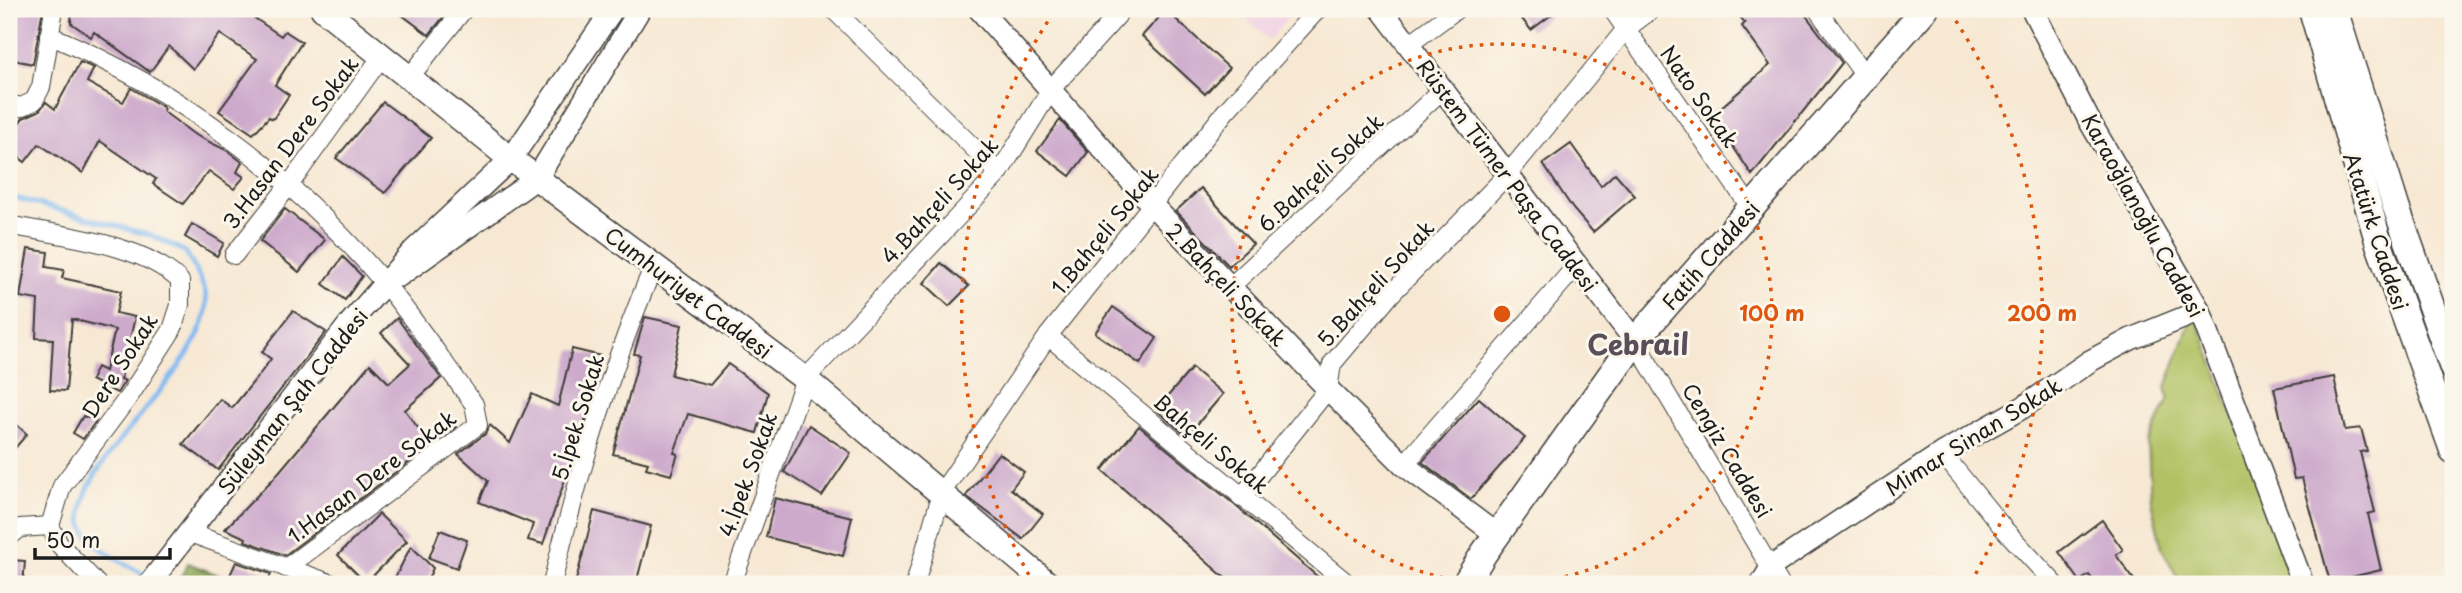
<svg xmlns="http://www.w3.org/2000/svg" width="2462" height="593" viewBox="0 0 2462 593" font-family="'Playpen Sans',sans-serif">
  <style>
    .built { fill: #f1d0e3 }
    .green { fill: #b1c164; stroke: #666e40; stroke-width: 2 }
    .forest { fill: #8ca75a; stroke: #54623b; stroke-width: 2 }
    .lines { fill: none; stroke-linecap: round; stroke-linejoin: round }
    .stream { stroke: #81b9f1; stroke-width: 5 }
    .building { fill: #cdaacc }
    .minor-casing { stroke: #3d3b37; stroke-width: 20 }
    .tertiary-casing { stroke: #3d3b37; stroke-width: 24 }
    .secondary-casing { stroke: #3d3b37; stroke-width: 27 }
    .primary-casing { stroke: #3d3b37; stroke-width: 29 }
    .minor { stroke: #fff; stroke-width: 18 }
    .tertiary { stroke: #fff; stroke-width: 21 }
    .secondary { stroke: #fff; stroke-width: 24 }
    .primary { stroke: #fff; stroke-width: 26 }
    .ring { fill: none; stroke: #de560d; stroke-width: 3.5; stroke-dasharray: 3.5 7 }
    .labels { text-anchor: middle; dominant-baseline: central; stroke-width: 6; stroke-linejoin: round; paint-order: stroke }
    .street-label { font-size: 21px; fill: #1c1c1c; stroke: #fbf7ec }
    .district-label { font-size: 28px; font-weight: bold; fill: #5a4e5a; stroke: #fbf7ec }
    .centre { fill: #de560d; stroke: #fbf7ec; stroke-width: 3.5 }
    .ring-label { font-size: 21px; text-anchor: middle; font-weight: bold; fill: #de560d; stroke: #fbf7ec; stroke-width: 6; stroke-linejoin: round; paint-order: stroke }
  </style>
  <rect width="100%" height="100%" fill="#fbf7ec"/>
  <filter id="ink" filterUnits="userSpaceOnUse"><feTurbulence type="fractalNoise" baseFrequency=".0143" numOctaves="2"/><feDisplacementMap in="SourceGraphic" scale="14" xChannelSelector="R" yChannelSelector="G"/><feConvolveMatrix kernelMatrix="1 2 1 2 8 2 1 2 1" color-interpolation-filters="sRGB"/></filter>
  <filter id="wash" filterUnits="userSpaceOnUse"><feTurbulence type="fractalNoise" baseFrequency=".00686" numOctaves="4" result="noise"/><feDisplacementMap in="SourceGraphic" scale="28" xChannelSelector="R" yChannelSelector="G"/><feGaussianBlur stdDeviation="1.57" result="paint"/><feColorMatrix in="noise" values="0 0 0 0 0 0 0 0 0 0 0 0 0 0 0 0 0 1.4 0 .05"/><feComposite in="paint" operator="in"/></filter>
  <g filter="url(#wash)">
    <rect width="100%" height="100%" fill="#f7e8d3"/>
    <polygon class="built" points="1236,9 1295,9 1269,40"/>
    <polygon class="green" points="2194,312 2296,584 2181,584 2162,548 2151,501 2148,444 2169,398 2166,387"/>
    <polygon class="forest" points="188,563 241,584 177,584"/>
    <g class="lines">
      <path class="stream" d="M9,196L153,236L186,252C192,265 204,282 206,296C216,367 56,471 85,530C94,549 130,567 149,577"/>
    </g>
    <g id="blocks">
      <g class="building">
        <polygon points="14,9 43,9 33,64 9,59 9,21"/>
        <polygon points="72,9 241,9 281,36 285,31 302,42 275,85 289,95 273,119 269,117 253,134 219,111 257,59 220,34 193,69 169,46 150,72 94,32 91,37 71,23"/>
        <polygon points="394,9 450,9 429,35"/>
        <polygon points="1514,9 1559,9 1531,30"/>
        <polygon points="1734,9 1801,9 1842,63 1752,175 1712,115 1770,65 1742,26 1745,23"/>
        <polygon points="1166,10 1229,68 1205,94 1142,36"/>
        <polygon points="80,62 94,68 87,82 123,102 131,88 138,92 163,107 164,112 195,135 228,151 242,162 237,172 244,177 234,189 209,171 183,204 153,184 156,179 100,141 83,173 39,144 25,162 9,150 9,137 23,118 39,111 46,102 55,109"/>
        <polygon points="383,102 431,138 385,193 336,158"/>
        <polygon points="1060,120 1088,152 1070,176 1037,151"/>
        <polygon points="1571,144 1601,186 1615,173 1635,196 1593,232 1573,209 1543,164"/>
        <polygon points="1201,188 1253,244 1229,266 1176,211"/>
        <polygon points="285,209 325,240 299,272 260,241"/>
        <polygon points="192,224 224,243 217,256 185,237"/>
        <polygon points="28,249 48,252 46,267 64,270 62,278 121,291 116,313 135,317 121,379 125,381 117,393 91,380 97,367 105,371 115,330 72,319 66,391 50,390 53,339 36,338 38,300 20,297"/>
        <polygon points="343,257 362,276 345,300 323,284"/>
        <polygon points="941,263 969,286 949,306 924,283"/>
        <polygon points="1113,307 1157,338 1140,364 1095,333"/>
        <polygon points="293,311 326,332 218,470 183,444 220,399 232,408 259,375 271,359 262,352"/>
        <polygon points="645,317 682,325 671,375 710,385 728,364 768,393 757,433 688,414 674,453 678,454 671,475 646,468 648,463 613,454 640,355 634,354"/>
        <polygon points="397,318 441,378 405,410 424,436 449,417 456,427 285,555 245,541 246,538 225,529 273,479 370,364 389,383 410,364 381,333"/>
        <polygon points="572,349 601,356 586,418 543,544 528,540 533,524 479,502 488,481 458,454 485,434 490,425 510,443 532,394 558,406"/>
        <polygon points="1192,368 1223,394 1187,436 1156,410"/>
        <polygon points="2334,377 2345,430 2361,428 2367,451 2360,452 2375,512 2368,514 2381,570 2330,582 2302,478 2294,479 2274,388"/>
        <polygon points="1479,398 1525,438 1471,499 1422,462"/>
        <polygon points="83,416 96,421 83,439 73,433"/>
        <polygon points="9,418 27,434 9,455"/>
        <polygon points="809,425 851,453 822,496 784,472"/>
        <polygon points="1139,426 1230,501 1326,584 1232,584 1102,470"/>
        <polygon points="999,453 1024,472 1011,489 1043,514 1023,539 966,496"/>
        <polygon points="775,498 852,517 843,556 766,537"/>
        <polygon points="594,511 651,526 636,584 575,584"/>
        <polygon points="379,514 407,541 366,583 338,555"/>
        <polygon points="2102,520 2123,550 2116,555 2137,584 2096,584 2089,575 2080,581 2059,552"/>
        <polygon points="440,530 467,540 457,568 429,558"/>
        <polygon points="411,546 433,568 426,584 392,584"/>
        <polygon points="10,560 25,561 23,584 9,584"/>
        <polygon points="236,562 271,574 267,584 226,584"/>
      </g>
    </g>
  </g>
  <g filter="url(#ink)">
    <use href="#blocks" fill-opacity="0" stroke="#3d3b37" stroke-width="2"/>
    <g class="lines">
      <defs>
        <g id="minor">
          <polyline points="833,9 999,173"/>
          <polyline points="1612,9 1751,208"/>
          <polyline points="1817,9 1865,76"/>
          <path d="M49,35C179,90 295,176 386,285C417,323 445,365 474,404L478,425L286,568"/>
          <polyline points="1408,45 1457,9"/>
          <polyline points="409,78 464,9"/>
          <polyline points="9,104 21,107 34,101 41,87 54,9"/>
          <path d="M9,225C61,236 143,243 180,281V305L172,330L130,395L62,486L50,526L59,544L97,584"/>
          <polyline points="234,255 290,184 382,56"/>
          <polyline points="1229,288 1442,90"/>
          <polyline points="1048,336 1348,584"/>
          <polyline points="1635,341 1780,584"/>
          <polyline points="1942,453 2004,529 2055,584"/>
          <polyline points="1404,465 1577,265"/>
          <polyline points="1241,498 1328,389 1332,364 1392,293 1507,175 1626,29 1652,9"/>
          <polyline points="190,533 332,584"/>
          <polyline points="9,537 20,528 50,526"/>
          <path d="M552,584C577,477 611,367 654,265"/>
          <polyline points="732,584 805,379 999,173 1052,88 1117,16 1119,9"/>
          <polyline points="915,584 942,492 1048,336 1225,112 1318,9"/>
        </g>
        <g id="tertiary">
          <polyline points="979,9 1153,206 1328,389 1404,465 1497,535"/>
          <polyline points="1381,9 1635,341"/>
          <polyline points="2032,9 2090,122 2200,311 2303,584"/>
          <polyline points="399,276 537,178 640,9"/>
          <polyline points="149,584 350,323 413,251 511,159 613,9"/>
          <polyline points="1761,584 1772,566 1942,453 2022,408 2090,361 2131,339 2200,311"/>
        </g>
        <polyline id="secondary" points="323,9 511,159 805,379 1048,584"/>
        <g id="primary">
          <polyline points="2312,9 2379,244 2453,450"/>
          <polyline points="2334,9 2396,207 2453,368"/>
          <polyline points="1465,584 1484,553 1635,341 1925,9"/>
        </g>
      </defs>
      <use href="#minor" class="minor-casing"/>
      <use href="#tertiary" class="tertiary-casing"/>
      <use href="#secondary" class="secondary-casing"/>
      <use href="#primary" class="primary-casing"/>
      <use href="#minor" class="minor"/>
      <use href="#tertiary" class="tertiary"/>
      <use href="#secondary" class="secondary"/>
      <use href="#primary" class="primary"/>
    </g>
  </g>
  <g class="ring">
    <circle cx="1502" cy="314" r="270"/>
    <path d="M1034 584A540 540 0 0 1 1054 12M1950 12A540 540 0 0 1 1970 584"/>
  </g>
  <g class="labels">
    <g class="street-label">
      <text transform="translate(1700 96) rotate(55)">Nato Sokak</text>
      <text transform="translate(290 142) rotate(-53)">3.Hasan Dere Sokak</text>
      <text transform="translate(1320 172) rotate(-43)">6.Bahçeli Sokak</text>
      <text transform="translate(1508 175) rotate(53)">Rüstem Tümer Paşa Caddesi</text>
      <text transform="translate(939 200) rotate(-48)">4.Bahçeli Sokak</text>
      <text transform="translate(2144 215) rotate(61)">Karaoğlanoğlu Caddesi</text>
      <text transform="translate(1104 230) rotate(-51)">1.Bahçeli Sokak</text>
      <text transform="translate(2377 231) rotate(72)">Atatürk Caddesi</text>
      <text transform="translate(1710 255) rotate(-49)">Fatih Caddesi</text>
      <text transform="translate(1375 283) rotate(-48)">5.Bahçeli Sokak</text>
      <text transform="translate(1227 284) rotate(46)">2.Bahçeli Sokak</text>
      <text transform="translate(689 292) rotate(37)">Cumhuriyet Caddesi</text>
      <text transform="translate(119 365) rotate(-57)">Dere Sokak</text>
      <text transform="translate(292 401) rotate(-52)">Süleyman Şah Caddesi</text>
      <text transform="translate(577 417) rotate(-73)">5.İpek Sokak</text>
      <text transform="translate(1973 436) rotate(-32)">Mimar Sinan Sokak</text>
      <text transform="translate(1212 443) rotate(40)">Bahçeli Sokak</text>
      <text transform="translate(1728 450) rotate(59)">Cengiz Caddesi</text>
      <text transform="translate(747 474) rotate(-70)">4.İpek Sokak</text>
      <text transform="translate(371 476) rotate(-37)">1.Hasan Dere Sokak</text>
    </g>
    <g class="district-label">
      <text x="1638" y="343">Cebrail</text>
    </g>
  </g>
  <circle cx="1502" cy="314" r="10" class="centre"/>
  <g class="ring-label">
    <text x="1772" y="321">100 m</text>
    <text x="2042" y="321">200 m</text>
  </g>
  <rect width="2462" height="593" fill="none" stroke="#fbf7ec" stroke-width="35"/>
  <path d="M35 548v10h135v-10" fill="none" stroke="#1c1c1c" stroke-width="3.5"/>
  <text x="46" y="548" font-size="21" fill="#1c1c1c" stroke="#fbf7ec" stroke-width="5" paint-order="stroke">50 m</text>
</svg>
